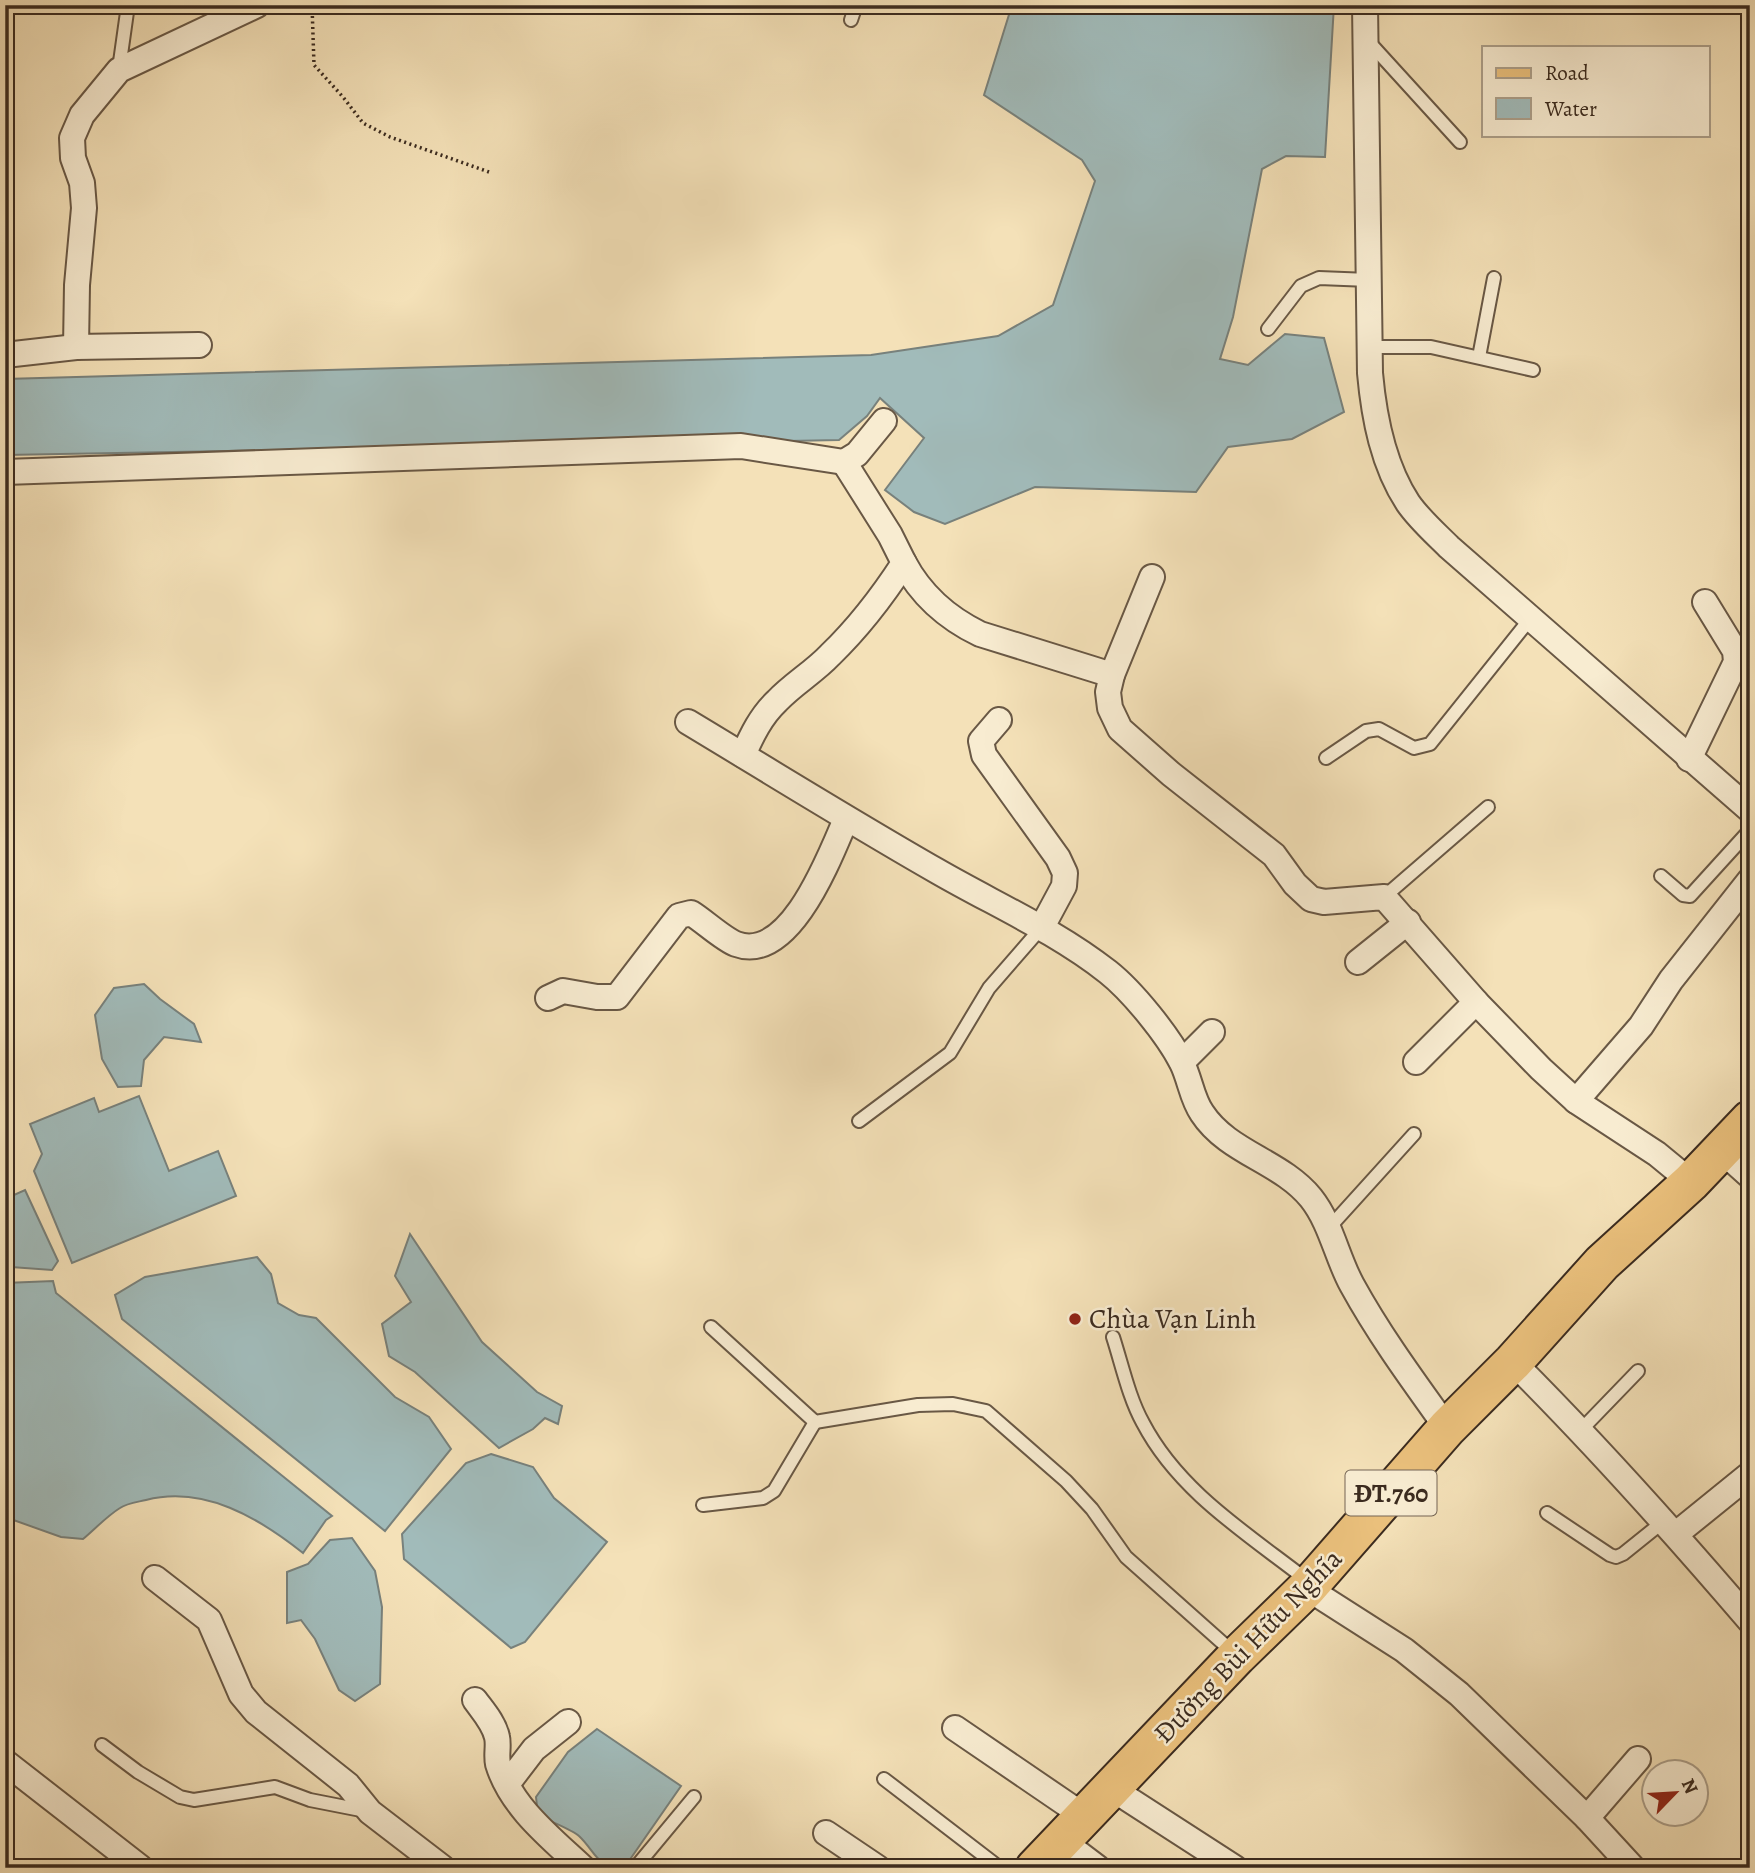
<svg xmlns="http://www.w3.org/2000/svg" width="1755" height="1873" viewBox="0 0 1755 1873" font-family="Alegreya,serif">
  <style>
    .water { fill: #a1bbba; stroke: #78817c; stroke-width: 2 }
    .lines { fill: none; stroke-linecap: round; stroke-linejoin: round }
    .lane-casing { stroke: #695845; stroke-width: 16 }
    .street-casing { stroke: #695845; stroke-width: 28 }
    .primary-casing { stroke: #3b2b1f; stroke-width: 42 }
    .path { stroke: #3b2b1f; stroke-width: 3.5; stroke-dasharray: 2 3.5; stroke-linecap: butt }
    .lane { stroke: #f8ecd1; stroke-width: 12 }
    .street { stroke: #f8ecd1; stroke-width: 24 }
    .primary { stroke: #eac07c; stroke-width: 38 }
    .poi-dot { fill: #8f2418; stroke: #f8ecd1; stroke-width: 2.5 }
    .labels { text-anchor: middle; dominant-baseline: central; stroke-width: 5; stroke-linejoin: round; paint-order: stroke }
    .shield { fill: #f8ecd1; stroke: #746554; stroke-width: 2 }
    .shield-label { font-size: 26px; font-weight: bold; fill: #3b2b1f }
    .poi-label { font-size: 28px; fill: #3b2b1f; stroke: #f8ecd1; text-anchor: start }
    .street-label { font-size: 28px; fill: #3b2b1f; stroke: #f8ecd1 }
  </style>
  <rect width="100%" height="100%" fill="#f4e1b8"/>
  <filter id="stains"><feTurbulence type="fractalNoise" baseFrequency=".00286" numOctaves="4"/><feColorMatrix values="0 0 0 0 .2 0 0 0 0 .09 0 0 0 0 .02 0 0 0 .5 -.17"/></filter>
  <radialGradient id="worn" r=".72"><stop offset=".6" stop-color="#630" stop-opacity="0"/><stop offset="1" stop-color="#630" stop-opacity=".3"/></radialGradient>
  <g class="water">
    <polygon points="1012,5 1334,5 1325,157 1286,156 1262,169 1233,317 1220,359 1248,365 1285,334 1324,338 1344,412 1292,439 1228,447 1196,492 1035,487 945,524 914,512 885,490 924,438 880,398 867,416 839,440 5,455 5,379 871,355 998,336 1053,305 1095,181 1082,160 984,95"/>
    <polygon points="144,984 160,999 194,1024 201,1042 164,1037 144,1060 141,1086 118,1087 102,1059 95,1015 114,988"/>
    <polygon points="139,1096 169,1171 218,1151 236,1196 72,1263 34,1171 42,1154 30,1124 94,1098 99,1112"/>
    <polygon points="25,1190 58,1261 52,1270 11,1267 5,1269 5,1199"/>
    <polygon points="410,1234 482,1342 537,1392 562,1406 558,1424 545,1418 533,1429 499,1448 415,1372 389,1356 382,1324 411,1302 395,1276"/>
    <polygon points="257,1257 271,1274 278,1303 299,1315 316,1318 395,1397 429,1417 451,1449 385,1531 122,1319 115,1295 145,1277"/>
    <path d="M53,1281L56,1293L332,1516L326,1520L303,1553C259,1518 204,1485 146,1500C138,1502 127,1503 120,1508C107,1516 95,1529 83,1539L61,1537L5,1517V1283Z"/>
    <polygon points="491,1454 533,1467 554,1498 607,1542 525,1642 511,1648 404,1559 402,1534 466,1463"/>
    <polygon points="352,1538 375,1571 382,1607 380,1684 355,1701 339,1690 315,1639 301,1620 287,1623 287,1572 308,1564 330,1540"/>
    <path d="M597,1729L681,1786L624,1868C596,1868 596,1852 579,1836C573,1830 549,1821 538,1815L536,1797L568,1752Z"/>
  </g>
  <g class="lines">
    <defs>
      <g id="lane">
        <polyline points="851,20 856,5"/>
        <polyline points="1368,41 1460,142"/>
        <polyline points="119,69 128,5"/>
        <polyline points="1268,329 1301,286 1319,278 1369,280"/>
        <polyline points="1369,347 1431,347 1533,370"/>
        <polyline points="1479,357 1494,278"/>
        <polyline points="1326,758 1366,731 1379,729 1414,748 1430,744 1530,619"/>
        <polyline points="1661,876 1683,895 1690,896 1750,830"/>
        <polyline points="1384,897 1488,807"/>
        <polyline points="859,1121 950,1053 989,988 1042,927"/>
        <polyline points="1328,1229 1414,1134"/>
        <polyline points="711,1327 815,1422 918,1405 953,1404 986,1411 1066,1481 1092,1509 1126,1557 1235,1654"/>
        <path d="M1113,1337C1122,1365 1129,1398 1143,1423C1179,1492 1248,1534 1308,1581"/>
        <polyline points="1581,1430 1638,1371"/>
        <polyline points="703,1505 763,1498 774,1491 815,1422"/>
        <polyline points="1547,1513 1610,1555 1616,1557 1623,1554 1664,1521"/>
        <polyline points="102,1745 138,1772 180,1797 194,1800 275,1787 310,1800 366,1811"/>
        <polyline points="884,1779 1000,1868"/>
        <polyline points="635,1868 694,1797"/>
      </g>
      <g id="street">
        <path d="M1365,5L1370,373C1374,418 1383,465 1408,503C1419,519 1435,533 1449,547L1750,810"/>
        <polyline points="199,345 76,347 77,285 84,208 82,183 73,158 72,138 82,115 119,70 257,5"/>
        <polyline points="5,355 76,347"/>
        <polyline points="5,472 741,446 844,462 857,454 884,421"/>
        <path d="M904,563C921,595 947,618 980,634L1112,675"/>
        <polyline points="1152,577 1112,675 1108,692 1110,708 1120,729 1171,774 1274,855 1295,884 1311,899 1324,902 1384,897 1476,1002 1541,1069 1576,1101 1657,1154 1691,1182"/>
        <polyline points="999,720 981,741 984,755 1058,858 1065,873 1064,886 1042,927"/>
        <path d="M688,722C771,772 853,823 937,871C994,904 1056,931 1108,972C1132,991 1168,1035 1182,1063C1190,1079 1192,1099 1202,1113C1228,1153 1281,1161 1311,1198C1331,1223 1337,1258 1352,1285C1380,1336 1414,1382 1447,1428"/>
        <path d="M743,755C752,735 761,716 777,701C793,684 814,672 830,655C859,627 882,597 904,563L890,535L844,462"/>
        <polyline points="1689,759 1736,662 1735,651 1705,602"/>
        <polyline points="1358,962 1408,922"/>
        <path d="M548,998L563,991L597,997H617L679,916L691,913C704,921 723,939 736,944C790,964 830,856 846,819"/>
        <polyline points="1182,1062 1212,1032"/>
        <polyline points="1416,1062 1476,1002"/>
        <polyline points="1576,1101 1641,1026 1671,980 1750,880"/>
        <polyline points="1721,1150 1750,1176"/>
        <path d="M1513,1362C1596,1445 1673,1531 1750,1621"/>
        <polyline points="1676,1534 1750,1474"/>
        <polyline points="155,1578 209,1620 241,1694 256,1712 348,1785 370,1812 443,1868"/>
        <polyline points="1307,1588 1404,1650 1459,1694 1587,1818 1633,1868"/>
        <path d="M475,1700C483,1711 494,1723 497,1737C499,1745 496,1755 498,1764C511,1807 551,1838 583,1868"/>
        <polyline points="955,1728 1084,1816"/>
        <polyline points="5,1762 141,1868"/>
        <polyline points="508,1783 534,1749 568,1722"/>
        <polyline points="1111,1788 1235,1868"/>
        <polyline points="1587,1818 1638,1759"/>
        <polyline points="826,1833 878,1868"/>
        <polyline points="1061,1840 1098,1868"/>
      </g>
      <polyline id="primary" points="1035,1868 1237,1656 1307,1588 1447,1428 1513,1362 1602,1263 1691,1182 1750,1120"/>
    </defs>
    <use href="#lane" class="lane-casing"/>
    <use href="#street" class="street-casing"/>
    <use href="#primary" class="primary-casing"/>
    <polyline class="path" points="312,5 314,65 343,97 363,123 390,137 489,172"/>
    <use href="#lane" class="lane"/>
    <use href="#street" class="street"/>
    <use href="#primary" class="primary"/>
  </g>
  <circle class="poi-dot" cx="1075" cy="1319" r="7"/>
  <g class="labels">
    <rect class="shield" x="1345.5" y="1470.5" width="91" height="45" rx="5"/>
    <g class="shield-label">
      <text x="1391" y="1493">ĐT.760</text>
    </g>
    <g class="poi-label">
      <text x="1089" y="1319">Chùa Vạn Linh</text>
    </g>
    <g class="street-label">
      <text transform="translate(1248 1646) rotate(-46)">Đường Bùi Hữu Nghĩa</text>
    </g>
  </g>
  <rect width="1755" height="1873" fill="none" stroke="#f4e1b8" stroke-width="28"/>
  <rect x="7" y="7" width="1741" height="1859" fill="none" stroke="#3b2b1f" stroke-width="3.5"/>
  <rect x="14" y="14" width="1727" height="1845" fill="none" stroke="#3b2b1f" stroke-width="2"/>
  <rect x="1482" y="46" width="228" height="91" fill="#f8ecd1" stroke="#ac9f8a" stroke-width="2"/>
  <rect x="1496" y="68" width="35" height="10" fill="#eac07c" stroke="#ac9f8a" stroke-width="2"/>
  <text x="1545" y="80" font-size="21" fill="#3b2b1f">Road</text>
  <rect x="1496" y="98" width="35" height="21" fill="#a1bbba" stroke="#ac9f8a" stroke-width="2"/>
  <text x="1545" y="116" font-size="21" fill="#3b2b1f">Water</text>
  <g transform="translate(1675 1793) rotate(65)"><circle r="33" fill="#f8ecd1" stroke="#ac9f8a" stroke-width="2"/>
  <path d="M0-5L12 26L0 18L-12 26Z" fill="#8f2418"/>
  <text y="-10" font-size="19" font-weight="bold" text-anchor="middle" fill="#3b2b1f">N</text>
  </g>
  <rect width="100%" height="100%" filter="url(#stains)"/>
  <rect width="100%" height="100%" fill="url(#worn)"/>
</svg>
